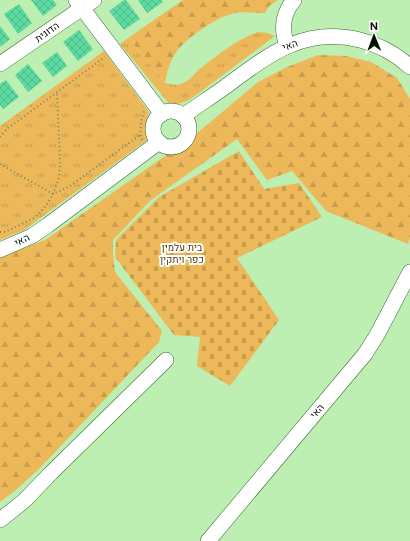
<svg xmlns="http://www.w3.org/2000/svg" width="410" height="541" viewBox="0 0 410 541" font-family="'DM Sans',Heebo,sans-serif">
  <style>
    .forest { fill: url(#forest-firs) }
    .cemetery { fill: url(#cemetery-stones) }
    .park { fill: url(#park-tufts) }
    .building { fill: url(#building-cross-hatch) }
    .lines { fill: none; stroke-linecap: round; stroke-linejoin: round }
    .minor-casing { stroke: #3b6832; stroke-width: 16 }
    .path { stroke: #698a62; stroke-width: 2; stroke-dasharray: 1 3; stroke-linecap: butt }
    .minor { stroke: #fff; stroke-width: 15 }
    .labels { text-anchor: middle; dominant-baseline: central; stroke-width: 4; stroke-linejoin: round; paint-order: stroke }
    .street-label { font-size: 10px; fill: #021000; stroke: #fff }
    .park-label { font-size: 10px; fill: #503909; stroke: #fff }
  </style>
  <defs>
    <pattern id="forest-firs" width="22" height="20" patternUnits="userSpaceOnUse"><rect width="22" height="20" fill="#ecb859"/><path d="M5 1l3.5 6h-7zM16 11l3.5 6h-7z" fill="#c99d4c"/></pattern>
    <pattern id="cemetery-stones" width="16" height="16" patternUnits="userSpaceOnUse"><rect width="16" height="16" fill="#ecb859"/><path d="M2 7V4a2 2 0 0 1 4 0v3zM10 15v-3a2 2 0 0 1 4 0v3z" fill="#c99d4c"/></pattern>
    <pattern id="park-tufts" width="24" height="20" patternUnits="userSpaceOnUse"><rect width="24" height="20" fill="#ecb859"/><path d="M3 7l-1-3M5 7V3M7 7l1-3M15 17l-1-3M17 17v-4M19 17l1-3" fill="none" stroke="#c99d4c"/></pattern>
    <pattern id="building-cross-hatch" width="8" height="8" patternUnits="userSpaceOnUse"><rect width="8" height="8" fill="#5cda9f"/><path d="M0 0l8 8M0 8l8-8" fill="none" stroke="#4eba87"/></pattern>
  </defs>
  <rect width="100%" height="100%" fill="#bdefb3"/>
  <g class="forest">
    <path d="M183,0H278L269,6L265,13C253,13 241,11 231,14C214,19 188,37 177,51C170,60 167,72 165,83L128,38Z"/>
    <polygon points="318,55 346,56 371,62 397,78 410,99 410,237 408,244 326,211 292,171 267,180 237,139 151,200 113,240 113,254 115,272 162,331 159,342 39,469 16,490 0,502 0,258 45,240 195,135 258,82 287,67"/>
  </g>
  <polygon class="cemetery" points="239,151 264,189 299,183 322,217 237,258 279,320 230,386 197,366 200,337 174,335 115,257 116,240 159,197"/>
  <g class="park">
    <path d="M258,32L268,33L275,36L199,93L187,101L171,106L120,44L128,38L165,83C171,84 176,86 183,83C191,80 195,72 202,67C219,54 237,39 258,32Z"/>
    <path d="M104,51L149,112C145,122 145,129 147,140L24,230L0,240V126Z"/>
  </g>
  <g class="building">
    <polygon points="31,0 53,0 57,5 43,16"/>
    <polygon points="124,0 126,0 140,19 124,30 109,11"/>
    <polygon points="138,0 161,0 163,2 147,13"/>
    <polygon points="19,4 32,23 18,34 4,14"/>
    <polygon points="0,26 10,39 0,47"/>
    <polygon points="79,30 93,49 78,61 63,42"/>
    <polygon points="57,52 67,66 53,77 42,63"/>
    <polygon points="28,64 42,81 28,92 15,75"/>
    <polygon points="6,80 19,97 3,109 0,105 0,84"/>
  </g>
  <g class="lines">
    <defs>
      <g id="minor">
        <polyline points="76,0 162,114"/>
        <path d="M287,46C281,29 282,14 294,0"/>
        <polyline points="0,64 94,0"/>
        <circle cx="171" cy="129" r="18"/>
        <path d="M183,116C197,106 211,97 225,87C268,55 304,26 360,40C380,45 395,53 410,67"/>
        <polyline points="0,250 32,236 48,225 159,142"/>
        <polyline points="0,520 24,501 51,473 166,360"/>
        <polyline points="208,541 365,354 377,335 410,272"/>
      </g>
    </defs>
    <use href="#minor" class="minor-casing"/>
    <g class="path">
      <polyline points="0,137 8,128 105,57"/>
      <path d="M142,140C139,131 141,120 144,111"/>
      <polyline points="0,164 53,194 70,186 140,135"/>
      <polyline points="0,232 5,232 34,218 46,206 53,194 59,178 60,164 57,92"/>
    </g>
    <use href="#minor" class="minor"/>
  </g>
  <g class="labels">
    <g class="street-label">
      <text transform="translate(47 32) rotate(-35)">הדוגית</text>
      <text transform="translate(290 45) rotate(-21)">האי</text>
      <text transform="translate(22 240) rotate(-26)">האי</text>
      <text transform="translate(317 411) rotate(-50)">האי</text>
    </g>
    <g class="park-label">
      <text x="182" y="247">בית עלמין<tspan x="182" dy="12">כפר ויתקין</tspan></text>
    </g>
  </g>
  <g transform="translate(374 36) rotate(359)" stroke="#ffffff" stroke-width="3" paint-order="stroke">
  <path d="M0-3L7 15L0 10L-7 15Z" fill="#021000"/>
  <text y="-6" font-size="11" font-weight="bold" text-anchor="middle" fill="#021000">N</text>
  </g>
</svg>
